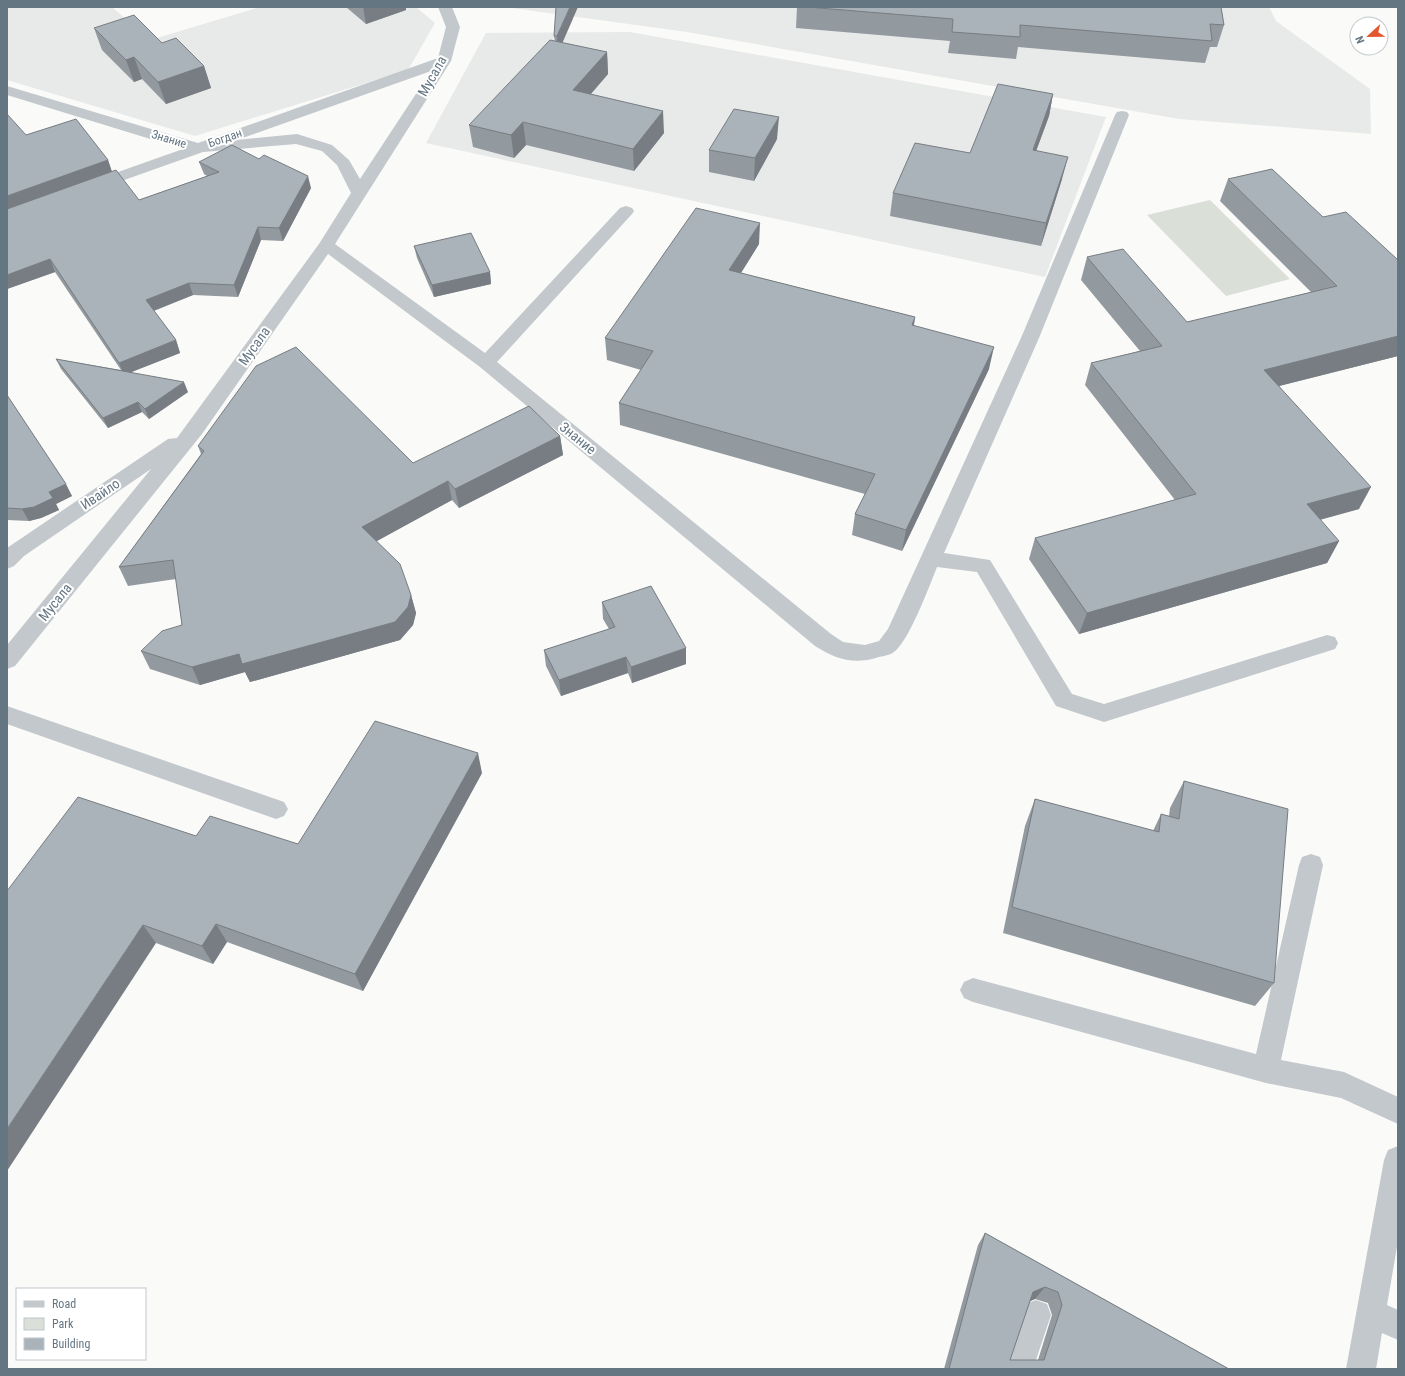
<svg xmlns="http://www.w3.org/2000/svg" width="1405" height="1376" viewBox="0 0 1405 1376" font-family="'Roboto Condensed',sans-serif">
  <style>
    .built { fill: #e8e9e9 }
    .green { fill: #dadfd7 }
    .lines { fill: none; stroke-linecap: round; stroke-linejoin: round }
    .minor { fill: #c3c8cc; fill-rule: evenodd }
    .wall { fill: #929a9f; fill-rule: evenodd }
    .shaded-wall { fill: #777d82 }
    .building { fill: #aab3b9; stroke: #777d82; fill-rule: evenodd }
    .labels { text-anchor: middle; dominant-baseline: central; stroke-width: 4; stroke-linejoin: round; paint-order: stroke }
    .far-street-label { font-size: 12px; fill: #657683; stroke: #fff }
    .street-label { font-size: 14px; fill: #657683; stroke: #fff }
  </style>
  <rect width="100%" height="100%" fill="#fafaf8"/>
  <g class="built">
    <polygon points="7,7 112,7 150,40 260,7 416,7 435,23 408,70 195,136 7,80"/>
    <polygon points="505,7 1269,7 1276,21 1370,89 1371,134 1179,119 687,32"/>
    <polygon points="630,32 1106,117 1045,277 426,143 486,33"/>
  </g>
  <polygon class="green" points="1210,200 1290,279 1226,296 1147,215"/>
  <g class="lines">
    <g class="minor">
      <path d="M438,7H452L460,27L451,61L335,244L485,353L620,208L626,206L632,208L634,211L632,214L497,362L831,634L843,642L865,645L879,641L888,629L1021,338L1115,115L1117,112L1122,111L1127,112L1129,115L1039,338L944,553L990,560L1072,694L1104,704L1327,635L1335,637L1338,643L1335,649L1104,722L1056,706L977,572L937,567C929,587 909,641 894,652C890,655 884,656 879,657C854,665 837,660 815,646L480,367L328,254L202,434L15,666L7,669V645L151,469L24,556L14,566L7,569V548L168,439L177,438L319,244L351,193L337,165L322,151L296,144L203,152L99,189L93,191L87,189L85,186L87,183L183,149L7,95V86L198,143L438,58L446,27ZM431,71L360,179L349,160L332,145L297,134L237,140Z"/>
      <polygon points="7,706 284,802 288,809 284,816 276,819 7,724"/>
      <polygon points="1311,854 1320,857 1323,865 1281,1060 1344,1072 1398,1097 1398,1124 1341,1098 1266,1083 973,1002 964,998 960,990 964,982 973,978 1256,1054 1299,865 1302,857"/>
      <polygon points="1398,1146 1398,1241 1387,1305 1398,1310 1398,1340 1382,1333 1376,1369 1346,1369 1384,1160 1388,1150"/>
      <polygon points="1036,1300 1047,1304 1051,1315 1033,1369 1003,1369 1025,1304"/>
    </g>
  </g>
  <g class="wall">
    <polygon points="346,7 406,7 406,10 366,24"/>
    <polygon points="556,7 563,43 607,52 608,74 591,94 664,133 634,171 526,145 514,158 473,147 469,125 555,41 554,36"/>
    <polygon points="797,7 1221,7 1224,25 1217,47 1210,47 1205,63 1018,47 1016,59 948,53 950,41 796,28"/>
    <polygon points="94,28 162,43 204,66 211,88 166,104 142,79 134,82 102,50"/>
    <polygon points="1053,94 1049,116 1036,151 1062,179 1041,246 890,216 893,193 970,153"/>
    <polygon points="26,135 108,160 112,172 139,200 207,176 204,174 199,162 311,188 283,241 261,240 238,297 193,295 154,311 176,340 180,353 131,372 188,392 149,419 142,412 108,428 61,369 56,359 121,370 55,272 7,289"/>
    <polygon points="777,139 754,181 709,172 709,150"/>
    <polygon points="1272,169 1398,356 1279,386 1359,509 1320,520 1339,541 1327,563 1079,634 1029,559 1035,538 1175,500 1085,385 1091,363 1140,351 1081,280 1087,257 1187,322 1311,292 1220,201 1228,179"/>
    <polygon points="759,244 741,273 915,317 914,325 989,369 902,551 852,535 855,514 865,494 620,425 619,403 641,370 607,360 605,338"/>
    <polygon points="414,246 490,272 491,284 434,297 417,258"/>
    <polygon points="7,395 72,496 56,504 59,510 41,518 29,521 7,520"/>
    <polygon points="560,436 563,455 459,508 452,500 376,541 411,595 416,613 413,625 400,640 250,682 245,672 200,685 150,669 141,651 182,625 176,579 128,586 119,567 201,454 198,446 413,463"/>
    <polygon points="602,602 686,664 632,683 628,673 561,696 546,666 544,650 609,629 603,619"/>
    <polygon points="482,773 363,991 227,942 213,964 156,943 7,891 196,836 298,844"/>
    <polygon points="1184,781 1274,983 1255,1006 1003,933 1025,826 1035,799 1153,831 1161,814 1169,816 1170,808"/>
    <path d="M985,1233L1229,1369H944L978,1245ZM1035,1299L1048,1303L1052,1315L1038,1360H1010L1030,1301Z"/>
  </g>
  <g class="shaded-wall">
    <polygon points="363,7 406,7 406,10 366,24"/>
    <polygon points="570,7 578,7 558,53 557,36"/>
    <polygon points="607,52 608,74 575,112 573,90"/>
    <polygon points="134,57 142,79 134,82 126,60"/>
    <polygon points="204,66 211,88 166,104 158,82"/>
    <polygon points="1053,94 1049,116 1028,173 1033,150"/>
    <polygon points="663,111 664,133 634,171 633,149"/>
    <polygon points="779,117 777,139 754,181 755,158"/>
    <polygon points="523,122 526,145 514,158 511,135"/>
    <polygon points="1068,157 1062,179 1041,246 1046,223"/>
    <polygon points="108,160 112,172 7,210 7,196"/>
    <polygon points="308,176 311,188 283,241 279,228"/>
    <polygon points="760,223 759,244 729,292 729,270"/>
    <polygon points="258,227 261,240 238,297 234,285"/>
    <polygon points="50,259 55,272 7,289 7,275"/>
    <polygon points="490,272 491,284 434,297 432,285"/>
    <polygon points="189,283 193,295 150,312 146,300"/>
    <polygon points="915,317 912,338 912,325"/>
    <polygon points="1398,336 1398,356 1255,392 1264,370"/>
    <polygon points="176,340 180,353 124,375 119,363"/>
    <polygon points="994,347 989,369 902,551 906,530"/>
    <polygon points="184,382 188,392 149,419 145,409"/>
    <polygon points="138,402 142,412 108,428 103,418"/>
    <polygon points="560,436 563,455 459,508 455,489"/>
    <polygon points="448,481 452,500 368,546 362,527"/>
    <polygon points="66,484 72,496 56,504 59,510 41,518 29,521 22,509 49,492"/>
    <polygon points="1371,487 1359,509 1296,526 1307,504"/>
    <polygon points="1339,541 1327,563 1079,634 1087,613"/>
    <polygon points="411,595 416,613 413,625 400,640 250,682 245,672 200,685 192,667"/>
    <polygon points="686,648 686,664 632,683 631,667"/>
    <polygon points="626,657 628,673 561,696 559,680"/>
    <polygon points="478,753 482,773 363,991 355,974"/>
    <polygon points="216,924 227,942 213,964 202,946"/>
    <polygon points="143,925 156,943 7,1171 7,1129"/>
    <polygon points="1045,1287 1035,1299 1024,1304 1033,1292"/>
  </g>
  <g class="building">
    <polygon points="556,7 570,7 557,36 554,36"/>
    <polygon points="807,7 1221,7 1224,25 1210,24 1212,41 1020,25 1020,37 952,32 953,19"/>
    <polygon points="134,15 162,43 176,38 204,66 158,82 134,57 126,60 94,28"/>
    <polygon points="550,40 607,52 573,90 663,111 633,149 523,122 511,135 469,125"/>
    <polygon points="998,84 1053,94 1033,150 1068,157 1046,223 893,193 915,143 970,153"/>
    <polygon points="734,109 779,117 755,158 709,150"/>
    <polygon points="7,114 26,135 76,119 108,160 7,196"/>
    <polygon points="232,145 259,159 264,155 308,176 279,228 258,227 234,285 189,283 146,300 176,340 119,363 50,259 7,275 7,209 116,170 139,200 219,172 199,162"/>
    <polygon points="1272,169 1323,217 1346,212 1398,260 1398,336 1264,370 1371,487 1307,504 1339,541 1087,613 1035,538 1196,494 1091,363 1162,346 1087,257 1123,249 1187,322 1337,286 1228,179"/>
    <polygon points="696,208 760,223 729,270 915,317 912,325 994,347 906,530 855,514 875,474 619,403 653,351 605,338"/>
    <polygon points="471,233 490,272 432,285 414,246"/>
    <polygon points="296,347 413,463 529,406 560,436 455,489 448,481 362,527 400,564 411,595 408,607 395,622 242,664 239,654 192,667 141,651 162,631 182,625 173,560 119,567 204,451 198,446 256,366"/>
    <polygon points="56,359 184,382 145,409 138,402 103,418"/>
    <polygon points="7,395 66,484 49,492 53,498 34,507 22,509 7,508"/>
    <polygon points="651,586 686,648 631,667 626,657 559,680 544,650 615,627 602,602"/>
    <polygon points="375,721 478,753 355,974 216,924 202,946 143,925 7,1129 7,891 78,797 196,836 210,816 298,844"/>
    <polygon points="1184,781 1288,809 1274,983 1012,907 1035,799 1159,832 1161,814 1179,819"/>
    <path d="M985,1233L1229,1369H949ZM1045,1287L1058,1292L1062,1305L1044,1360H1010L1033,1292Z"/>
  </g>
  <g class="labels">
    <g class="far-street-label">
      <text transform="translate(225 138) rotate(-19)">Богдан</text>
      <text transform="translate(169 139) rotate(17)">Знание</text>
    </g>
    <g class="street-label">
      <text transform="translate(432 76) rotate(-61)">Мусала</text>
      <text transform="translate(254 346) rotate(-55)">Мусала</text>
      <text transform="translate(578 438) rotate(39)">Знание</text>
      <text transform="translate(100 494) rotate(-34)">Ивайло</text>
      <text transform="translate(55 602) rotate(-51)">Мусала</text>
    </g>
  </g>
  <rect width="1405" height="1376" fill="none" stroke="#657683" stroke-width="16"/>
  <rect x="16" y="1288" width="130" height="72" fill="#ffffff" stroke="#c1c8cd"/>
  <rect x="24" y="1301" width="20" height="6" fill="#c3c8cc" stroke="#c1c8cd"/>
  <text x="52" y="1308" font-size="12" fill="#657683">Road</text>
  <rect x="24" y="1318" width="20" height="12" fill="#dadfd7" stroke="#c1c8cd"/>
  <text x="52" y="1328" font-size="12" fill="#657683">Park</text>
  <rect x="24" y="1338" width="20" height="12" fill="#aab3b9" stroke="#c1c8cd"/>
  <text x="52" y="1348" font-size="12" fill="#657683">Building</text>
  <g transform="translate(1369 36) rotate(248)"><circle r="19" fill="#ffffff" stroke="#c1c8cd"/>
  <path d="M0-3L7 15L0 10L-7 15Z" fill="#e4572e"/>
  <text y="-6" font-size="11" font-weight="bold" text-anchor="middle" fill="#657683">N</text>
  </g>
</svg>
